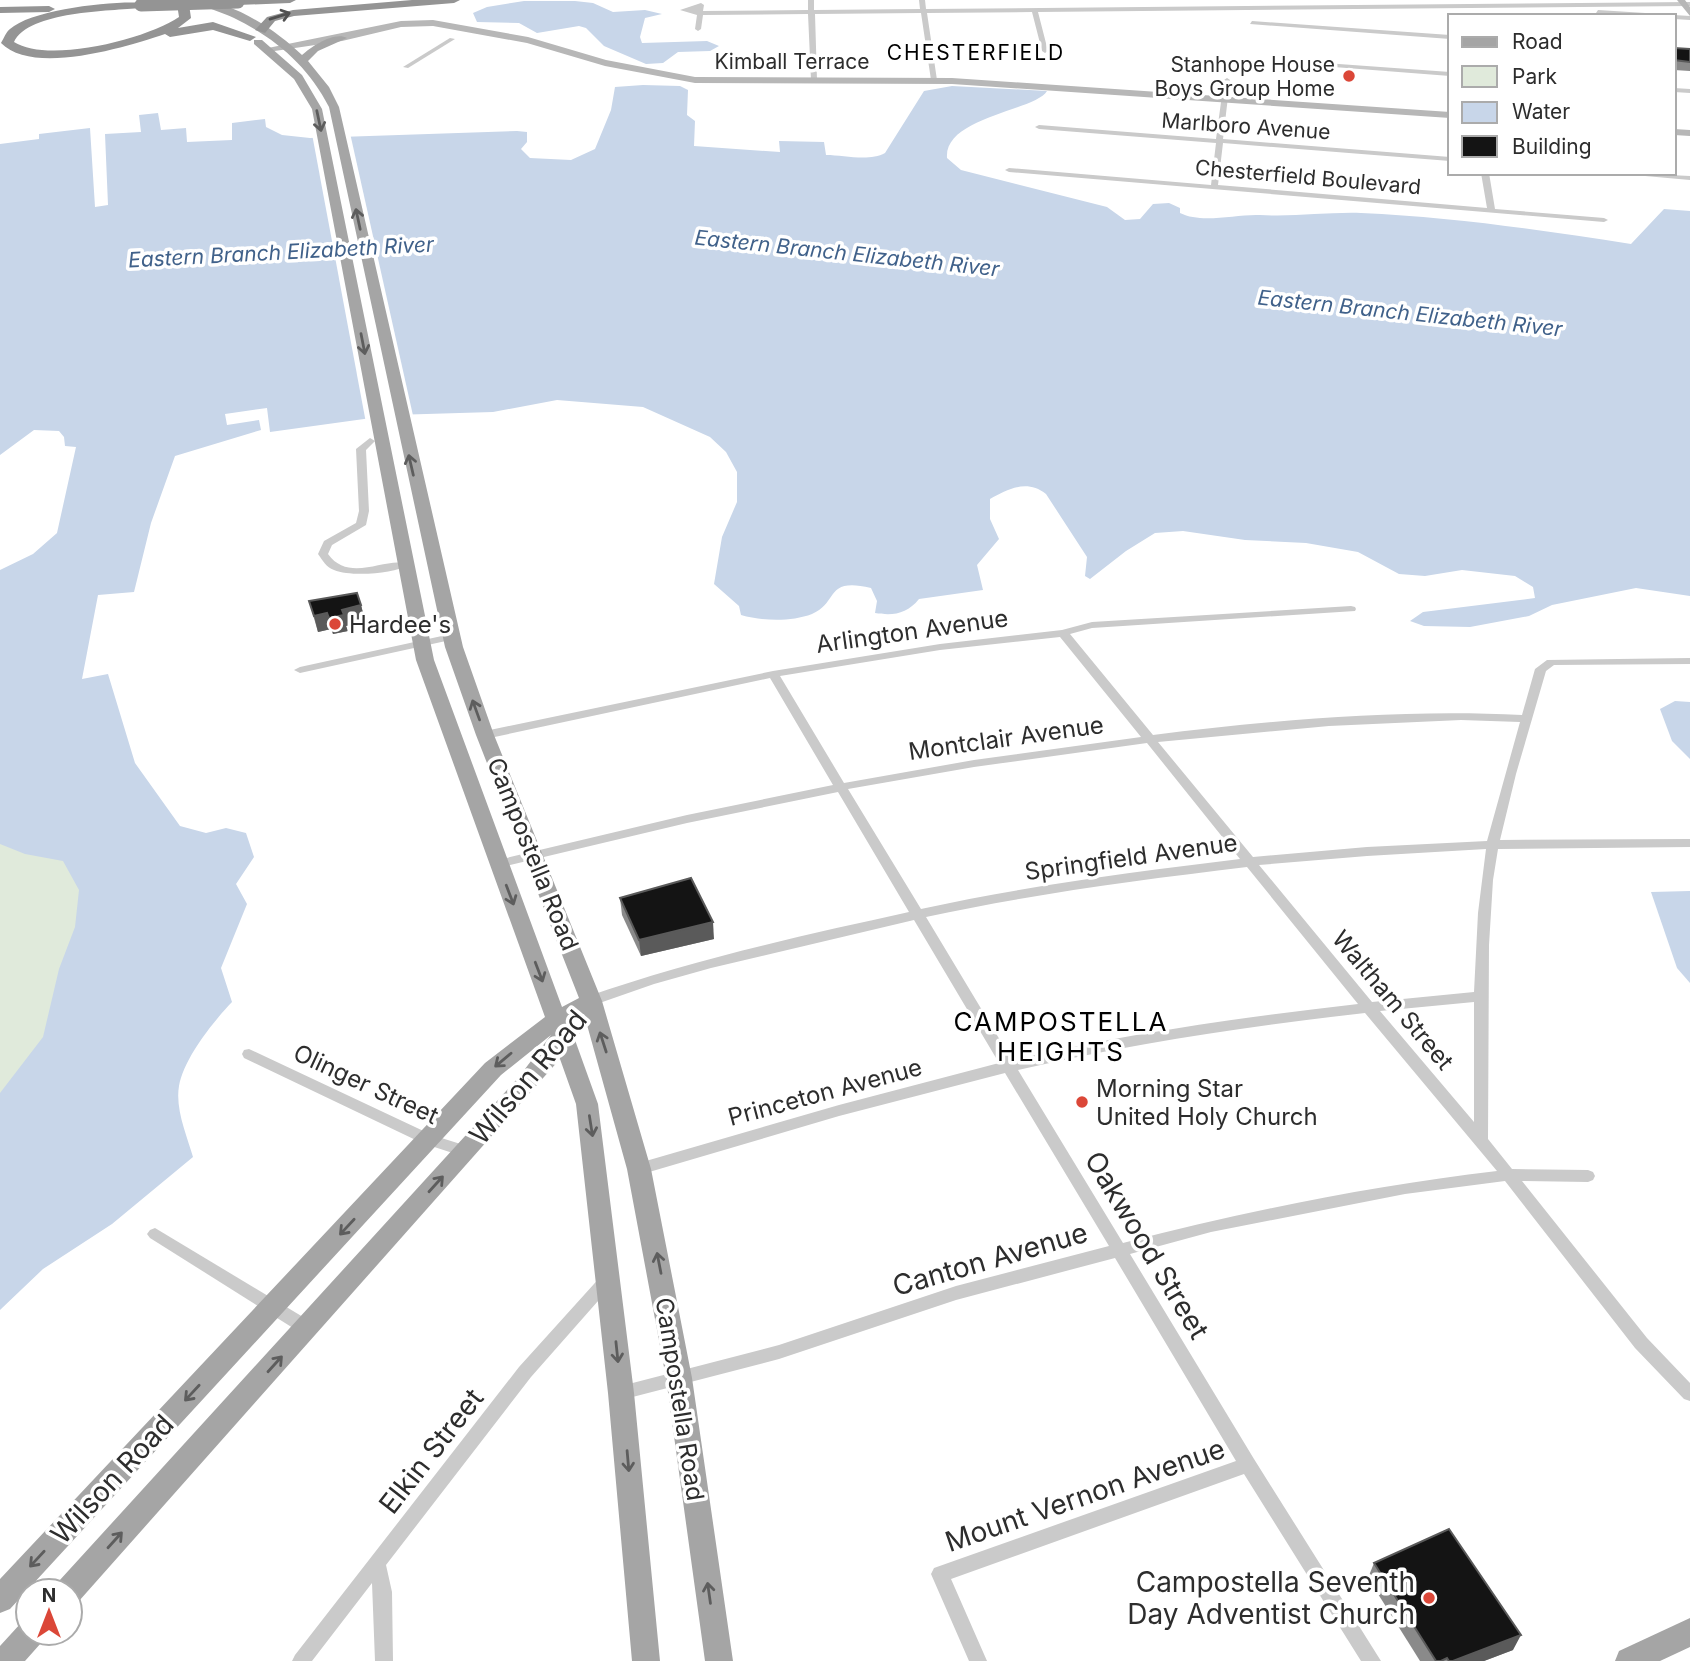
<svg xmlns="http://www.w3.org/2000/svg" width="1690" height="1661" viewBox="0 0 1690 1661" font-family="Inter,sans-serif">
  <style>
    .green { fill: #e0eadb }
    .water { fill: #c8d6e9 }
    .pier { fill: #fff }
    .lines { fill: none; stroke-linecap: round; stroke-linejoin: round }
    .street { fill: #cacaca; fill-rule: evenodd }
    .secondary { fill: #b7b7b7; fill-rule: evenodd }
    .primary { fill: #a5a5a5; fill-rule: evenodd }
    .highway { fill: #949494; fill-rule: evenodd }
    .highway-bridge { stroke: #949494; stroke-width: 13 }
    .wall { fill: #8a8a8a }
    .shaded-wall { fill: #5a5a5a }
    .building { fill: #141414; stroke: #5a5a5a; stroke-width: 2 }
    .oneway { stroke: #515151 }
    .oneway2 { stroke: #5d5d5d }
    .poi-dot { fill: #db4738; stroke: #fff; stroke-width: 2.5 }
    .labels { text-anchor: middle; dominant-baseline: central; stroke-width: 7; stroke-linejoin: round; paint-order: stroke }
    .far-neighbourhood-label { font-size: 21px; letter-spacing: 2px; fill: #000; stroke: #fff }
    .far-street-label { font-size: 21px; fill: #2d2d2d; stroke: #fff }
    .far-poi-label { font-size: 21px; fill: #2d2d2d; stroke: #fff; text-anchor: end }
    .far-water-label { font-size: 21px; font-style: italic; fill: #40618a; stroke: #fff }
    .poi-label { font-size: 24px; fill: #2d2d2d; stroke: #fff; text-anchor: start }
    .street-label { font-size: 24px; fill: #2d2d2d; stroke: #fff }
    .neighbourhood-label { font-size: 26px; letter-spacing: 2px; fill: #000; stroke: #fff }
    .near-street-label { font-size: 28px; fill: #2d2d2d; stroke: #fff }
    .near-poi-label { font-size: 28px; fill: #2d2d2d; stroke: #fff; text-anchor: end }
  </style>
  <rect width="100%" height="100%" fill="#fff"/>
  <polygon class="green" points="0,619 102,863 88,950 0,1132"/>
  <g class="water">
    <polygon points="524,1 575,1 593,3 613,12 645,10 662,14 645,18 640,37 642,43 707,41 719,46 710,51 678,52 663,63 646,64 604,46 586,28 579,26 537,33 519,23 477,22 473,13 487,7"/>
    <path d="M643,85L680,86L688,90L687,115L695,121L694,146L780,152L779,141L824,142L826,155C844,155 869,162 885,153L924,91L952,86L1047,91C1035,111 944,117 947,158L961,170L1107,207L1125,220L1140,219L1153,204L1169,203L1180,208V213C1202,224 1235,214 1260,215C1294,217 1327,212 1361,213C1452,217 1541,230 1631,244L1664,209L1690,211V596L1636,588L1552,605L1529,616L1470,627L1424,626L1410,621L1423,612L1535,598L1533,587L1515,576L1462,570L1425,576L1399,574L1358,552L1306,543L1245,540L1183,531L1155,533L1126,551L1090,579L1085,576L1087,557L1046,494C1027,479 1008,489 990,499V519L999,539L977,565L983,590L919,599C907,614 893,616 875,613L877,601L871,588C824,577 839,603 812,614C791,622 762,621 741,615L739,606L714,584L722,537L737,502V472L726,452L710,437L643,407L557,400L493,412L393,415L270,432L267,408L225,414L227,425L259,420L261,430L175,456L151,523L134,592L98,595L82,679L108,674L135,763L180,826L206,833L226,828L246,833L254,857L236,884L247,904L221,968L232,1002C213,1022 184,1058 179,1086C175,1109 187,1136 193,1157L112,1224L43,1269L0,1310V1093L43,1037L59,969L75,927L79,890L63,861L25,854L0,844V570L33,554L57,533L76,447L65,446L64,437L59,431L34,430L0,455V144L39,139V134L90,128L95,207L108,205L105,134L141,132L139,115L158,113L161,130L186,128L187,142L232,140V123L265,119L266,127L282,135L310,138L517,131L527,132V142L521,149L530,158L571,160L595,149L611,110L615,87Z"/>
    <polygon points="1675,701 1690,702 1690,759 1672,741 1660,709"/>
    <polygon points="1690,891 1690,983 1677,968 1651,892"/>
  </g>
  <polygon class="pier" points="350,133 414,420 366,423 312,134"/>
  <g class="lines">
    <g class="street">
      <polygon points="808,0 814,0 814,10 920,9 919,0 925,0 926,9 1690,2 1690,6 1038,12 1048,51 1045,53 1042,51 1032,12 927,13 937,80 934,82 931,80 921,13 815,14 817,80 814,82 811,80 808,14 703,15 701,29 698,31 695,29 697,15 680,10 701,3 704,5 703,11 808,10"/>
      <polygon points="1598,10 1661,14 1664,16 1596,13"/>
      <polygon points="1674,15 1690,16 1690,20 1674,19 1674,16 1672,16"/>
      <polygon points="1252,21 1450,35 1450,39 1250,24"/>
      <polygon points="450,38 455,39 408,68 403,67"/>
      <polygon points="1297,61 1450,72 1450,76 1295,64 1294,63"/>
      <polygon points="1227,78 1230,80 1223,139 1450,157 1450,161 1223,143 1218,185 1487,208 1481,173 1489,173 1495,209 1604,218 1608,220 1604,222 1009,172 1005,170 1009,168 1211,185 1216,143 1039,129 1035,127 1039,125 1216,139 1224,80"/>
      <polygon points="1674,88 1690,89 1690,93 1674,92"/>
      <polygon points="1630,173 1690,176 1690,180 1634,175"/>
      <path d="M370,438L375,441L366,450L369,511L366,525L332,545L328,554C350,585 390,554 408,565C394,574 351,577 334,570C326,567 323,561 318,554L324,541L356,523L359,511L356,449Z"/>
      <path d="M1351,606L1355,607L1356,609L1355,611L1092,628L1070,634L1153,735C1274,720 1399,709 1522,715L1535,669L1547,660L1690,658V664L1554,665L1546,671L1516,774L1500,840L1690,839V847L1498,849L1493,880L1489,945L1488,1139L1512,1169L1588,1170L1593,1172L1595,1176L1593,1180L1588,1182L1522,1181L1647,1338L1690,1383V1401L1684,1399L1635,1348L1505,1181L1405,1194L1211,1232L1130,1254L1254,1459L1381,1661H1361L1244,1474L951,1579L987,1661H969L931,1574L934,1568L1236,1461L1115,1258L956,1300L779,1359L621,1400L615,1398L613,1393L615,1388L621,1386L779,1345L956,1286L1109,1246L1005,1073L839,1116L639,1175L634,1173L632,1169L634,1165L639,1163L839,1105L999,1063L914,920L711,968L654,984L591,1006L586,1005L584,1001L586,997C691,960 800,936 909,912L838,792L687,823L498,868L492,864L498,860L687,815L833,785L770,678L485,739L479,735L485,731L773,671L940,644L1062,630L1092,622ZM1060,637L1141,737L974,760L844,783L780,676L940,650ZM1461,720L1520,722L1487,841L1367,847L1253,857L1158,742L1329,726ZM1147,743L1240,859C1133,872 1026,886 921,909L848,789L974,767ZM1486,849L1478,913L1474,992L1372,1002L1259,865L1367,856ZM1247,867L1358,1004C1242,1017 1126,1034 1012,1060L926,917C1032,894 1139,880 1247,867ZM1474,1002V1122L1380,1011ZM1365,1013L1497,1171C1370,1186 1246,1211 1123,1243L1018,1070C1133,1043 1249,1026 1365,1013Z"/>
      <polygon points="451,634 455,635 456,637 455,639 300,673 294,670 300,667"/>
      <polygon points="249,1049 432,1135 470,1147 472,1151 470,1155 465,1157 422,1143 244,1058 242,1054 244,1050"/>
      <polygon points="155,1228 313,1323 315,1328 313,1333 307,1335 301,1333 150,1238 147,1234 150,1230"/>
      <polygon points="608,1272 613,1274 616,1279 613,1284 531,1377 386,1565 392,1592 393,1661 375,1661 372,1583 312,1661 292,1661 295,1655 519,1367 603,1274"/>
    </g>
    <g class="secondary">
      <polygon points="1677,0 1685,0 1690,7 1690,16"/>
      <polygon points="433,20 528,37 606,60 695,77 952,78 1450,112 1450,118 952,84 695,83 605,66 527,43 433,26 401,27 342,41 268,52 263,49 401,21"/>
      <polygon points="1674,129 1690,130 1690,136 1674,135"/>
    </g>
    <g class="primary">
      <path d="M194,0C232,0 276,30 302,55C312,46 335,31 347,38L318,51L308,61L329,87L339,107L463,647L494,735L602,1001L651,1169L692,1378L733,1661H705L666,1378L627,1169L584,1014L568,1023L578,1025L581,1031L575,1040L598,1104L634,1393L660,1661H632L608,1393L576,1104L560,1059L79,1601L70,1604V1591H55L59,1581L518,1078L551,1035L501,1075L10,1609L0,1613V1579L485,1063L545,1017L416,660L312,109L294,79L254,44V40H262L302,75L322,109L434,660L562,1007L579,998L476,735L445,647L329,107C308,66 275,38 234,18C221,12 205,8 194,0Z"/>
      <polygon points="1690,1618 1690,1647 1660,1661 1615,1661 1619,1651"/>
      <polygon points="28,1620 28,1633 45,1633 41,1643 25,1661 0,1661 0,1646 21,1623"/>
    </g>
    <g class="highway">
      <polygon points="234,0 296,0 290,3 238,5 234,4"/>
      <polygon points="412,0 460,0 454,3 294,16 275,21 265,33 255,30 267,17 293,10"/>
      <path d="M183,1L189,4L191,18L178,28L213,22L256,37L250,41L213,30L170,37L165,34C126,47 33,76 1,43C4,38 6,32 10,29C32,9 116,0 145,3L147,5L141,8C110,11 29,11 14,42C48,64 147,39 179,17L177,4Z"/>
      <polygon points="0,7 49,6 55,9 49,12 0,13"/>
    </g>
    <polyline class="highway-bridge" points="141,5 238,2"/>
  </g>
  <g class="wall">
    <polygon points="1674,48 1690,49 1690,71 1674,70"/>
    <polygon points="309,601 361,605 365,621 346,626 348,631 333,634 331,629 318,632"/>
    <polygon points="620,898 714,939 641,956 622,915"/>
    <polygon points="1374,1563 1513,1650 1484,1661 1420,1661 1368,1578"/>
  </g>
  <g class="shaded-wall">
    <polygon points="361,605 365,621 346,626 348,631 333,634 329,618 342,610"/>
    <polygon points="327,613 331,629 318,632 314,616"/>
    <polygon points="713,922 714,939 641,956 639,940"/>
    <polygon points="1521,1635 1513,1650 1484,1661 1453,1661"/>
  </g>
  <g class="building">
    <polygon points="1674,48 1690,49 1690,62 1674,60"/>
    <polygon points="357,593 361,605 342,610 344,615 329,618 327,613 314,616 309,601"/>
    <polygon points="691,878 713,922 639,940 620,898"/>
    <polygon points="1449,1529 1521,1635 1453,1661 1449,1661 1447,1658 1441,1661 1436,1661 1374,1563"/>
  </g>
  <defs><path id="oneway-shaft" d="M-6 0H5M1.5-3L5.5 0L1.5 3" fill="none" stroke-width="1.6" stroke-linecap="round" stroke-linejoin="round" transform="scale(1.75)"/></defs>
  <use class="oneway" href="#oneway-shaft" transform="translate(280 16) rotate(-17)"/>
  <g class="oneway2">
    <use href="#oneway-shaft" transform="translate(319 121) rotate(78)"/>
    <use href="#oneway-shaft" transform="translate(358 219) rotate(-102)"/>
    <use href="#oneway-shaft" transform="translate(363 344) rotate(79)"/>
    <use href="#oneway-shaft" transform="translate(411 465) rotate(-103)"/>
    <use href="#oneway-shaft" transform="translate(476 710) rotate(-110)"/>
    <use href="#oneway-shaft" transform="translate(510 895) rotate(69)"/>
    <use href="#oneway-shaft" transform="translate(539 972) rotate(69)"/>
    <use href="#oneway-shaft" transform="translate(603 1042) rotate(-108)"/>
    <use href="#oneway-shaft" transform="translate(503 1060) rotate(140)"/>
    <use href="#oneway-shaft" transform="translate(591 1126) rotate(81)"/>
    <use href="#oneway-shaft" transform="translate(436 1184) rotate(-48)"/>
    <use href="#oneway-shaft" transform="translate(347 1227) rotate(133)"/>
    <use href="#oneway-shaft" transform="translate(659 1263) rotate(-101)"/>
    <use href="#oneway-shaft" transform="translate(617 1352) rotate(84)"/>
    <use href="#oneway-shaft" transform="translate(275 1364) rotate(-48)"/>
    <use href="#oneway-shaft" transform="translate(192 1393) rotate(133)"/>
    <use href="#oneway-shaft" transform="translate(628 1461) rotate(85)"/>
    <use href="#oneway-shaft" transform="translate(115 1540) rotate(-48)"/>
    <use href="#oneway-shaft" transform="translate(37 1559) rotate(133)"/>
    <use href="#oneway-shaft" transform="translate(709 1593) rotate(-98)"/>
  </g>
  <g class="poi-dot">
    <circle cx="1349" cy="76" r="7"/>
    <circle cx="335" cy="624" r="7"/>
    <circle cx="1082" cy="1102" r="7"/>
    <circle cx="1429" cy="1598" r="7"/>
  </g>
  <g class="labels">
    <g class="far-neighbourhood-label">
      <text x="976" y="52">CHESTERFIELD</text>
    </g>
    <g class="far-street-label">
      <text x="792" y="61">Kimball Terrace</text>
      <text transform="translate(1246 126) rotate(4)">Marlboro Avenue</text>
      <text transform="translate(1308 177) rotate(5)">Chesterfield Boulevard</text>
    </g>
    <g class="far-poi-label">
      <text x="1335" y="64">Stanhope House<tspan x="1335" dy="24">Boys Group Home</tspan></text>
    </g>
    <g class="far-water-label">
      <text transform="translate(281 252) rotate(-3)">Eastern Branch Elizabeth River</text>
      <text transform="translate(847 253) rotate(6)">Eastern Branch Elizabeth River</text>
      <text transform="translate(1410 313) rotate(6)">Eastern Branch Elizabeth River</text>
    </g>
    <g class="poi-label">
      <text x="349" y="624">Hardee's</text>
      <text x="1096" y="1088">Morning Star<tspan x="1096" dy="28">United Holy Church</tspan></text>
    </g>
    <g class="street-label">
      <text transform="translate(912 631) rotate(-8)">Arlington Avenue</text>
      <text transform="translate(1006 738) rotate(-8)">Montclair Avenue</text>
      <text transform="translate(533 854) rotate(68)">Campostella Road</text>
      <text transform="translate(1131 857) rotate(-8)">Springfield Avenue</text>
      <text transform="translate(1393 1000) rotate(50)">Waltham Street</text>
      <text transform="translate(366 1084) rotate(25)">Olinger Street</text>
      <text transform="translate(825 1092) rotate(-15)">Princeton Avenue</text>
      <text transform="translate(680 1399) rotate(81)">Campostella Road</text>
    </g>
    <g class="neighbourhood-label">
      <text x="1061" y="1021">CAMPOSTELLA<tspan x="1061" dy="30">HEIGHTS</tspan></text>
    </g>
    <g class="near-street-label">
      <text transform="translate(528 1077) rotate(-50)">Wilson Road</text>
      <text transform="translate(1147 1245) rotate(59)">Oakwood Street</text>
      <text transform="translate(990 1259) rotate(-16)">Canton Avenue</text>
      <text transform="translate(431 1451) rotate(-52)">Elkin Street</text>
      <text transform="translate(112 1479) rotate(-47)">Wilson Road</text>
      <text transform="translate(1085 1495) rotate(-19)">Mount Vernon Avenue</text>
    </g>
    <g class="near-poi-label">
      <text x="1415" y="1582">Campostella Seventh<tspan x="1415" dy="32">Day Adventist Church</tspan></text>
    </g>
  </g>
  <rect x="1448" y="14" width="228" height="161" fill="#ffffff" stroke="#ababab" stroke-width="2"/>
  <rect x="1462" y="37" width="35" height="10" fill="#a5a5a5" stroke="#ababab" stroke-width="2"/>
  <text x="1512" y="49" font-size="21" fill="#2d2d2d">Road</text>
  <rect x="1462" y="66" width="35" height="21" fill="#e0eadb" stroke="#ababab" stroke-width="2"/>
  <text x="1512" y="84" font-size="21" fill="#2d2d2d">Park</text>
  <rect x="1462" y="102" width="35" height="21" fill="#c8d6e9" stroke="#ababab" stroke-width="2"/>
  <text x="1512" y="119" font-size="21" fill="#2d2d2d">Water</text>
  <rect x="1462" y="136" width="35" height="21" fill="#141414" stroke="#ababab" stroke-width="2"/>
  <text x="1512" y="154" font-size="21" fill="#2d2d2d">Building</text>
  <g transform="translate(49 1612)"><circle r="33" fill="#ffffff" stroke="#ababab" stroke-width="2"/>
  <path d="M0-5L12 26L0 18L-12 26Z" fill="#db4738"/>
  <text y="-10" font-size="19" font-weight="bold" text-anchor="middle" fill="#2d2d2d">N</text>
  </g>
</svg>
